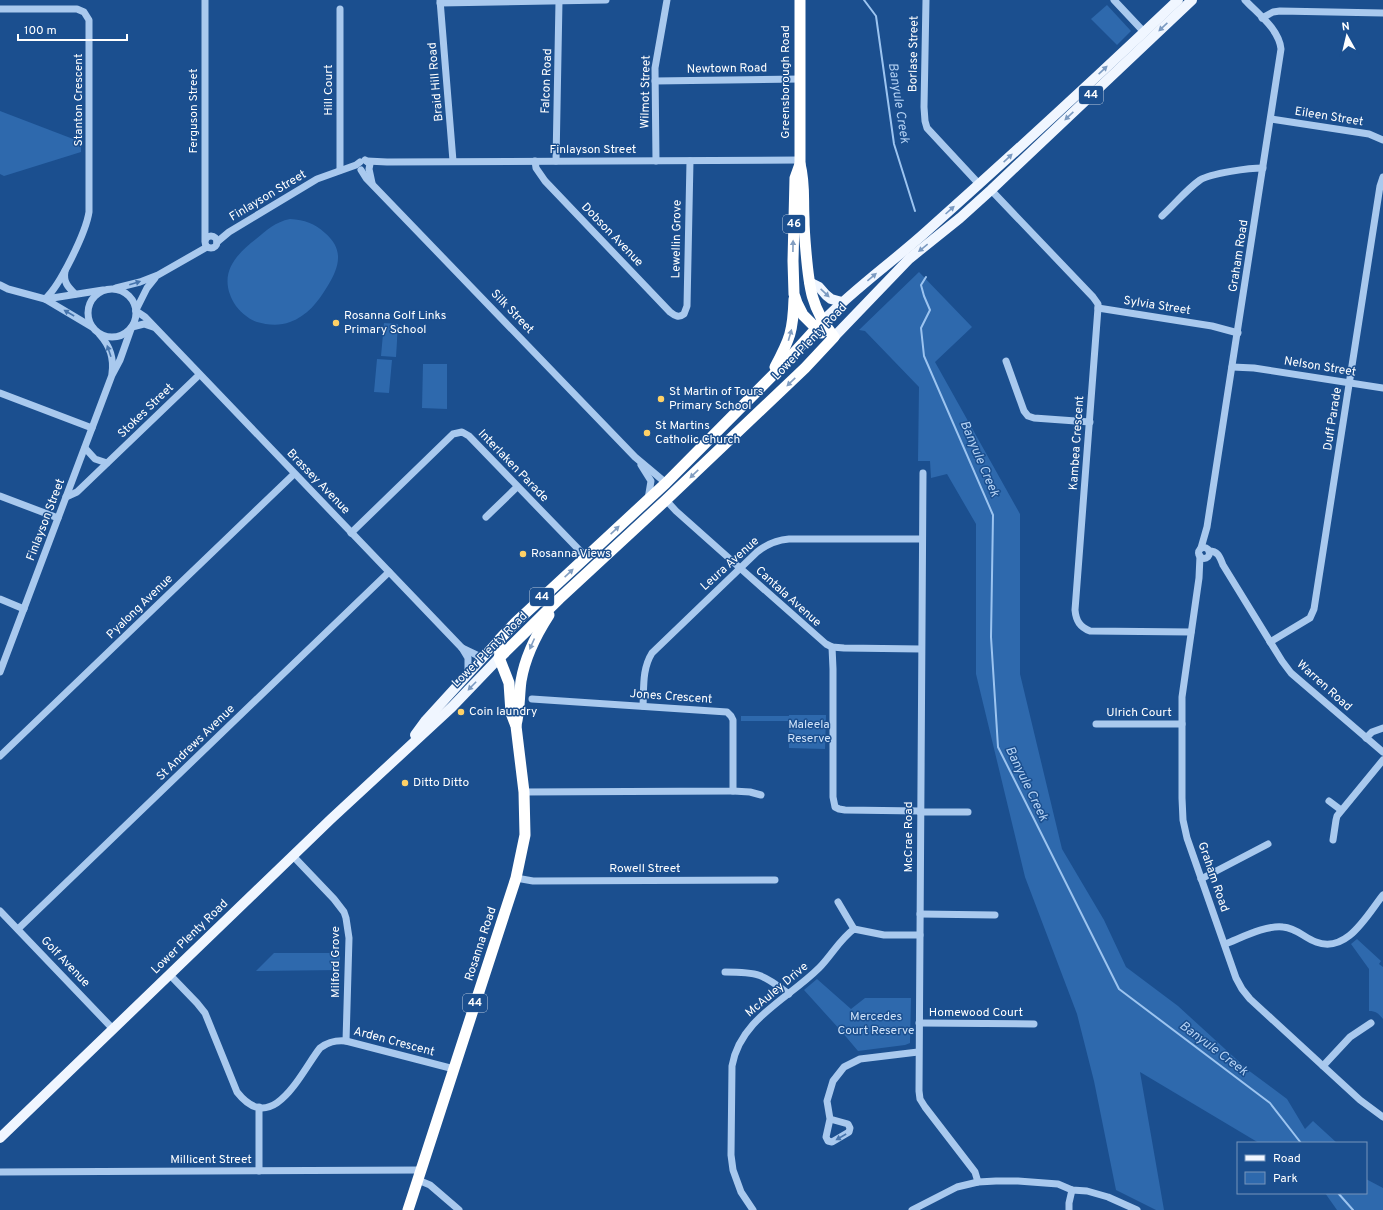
<svg xmlns="http://www.w3.org/2000/svg" width="1383" height="1210" viewBox="0 0 1383 1210" font-family="Overpass,sans-serif">
  <style>
    .green { fill: #2e69ad }
    .lines { fill: none; stroke-linecap: round; stroke-linejoin: round }
    .stream { stroke: #9cc4f0; stroke-width: 2 }
    .minor { stroke: #a9c9ee; stroke-width: 7 }
    .major { stroke: #f0f6ff; stroke-width: 10 }
    .highway { stroke: #fff; stroke-width: 11 }
    .oneway { fill: #7b9ac1 }
    .oneway2 { fill: #829ec1 }
    .oneway3 { fill: #4674ac }
    .poi-dot { fill: #ffd166; stroke: #1b4f8f; stroke-width: 1.5 }
    .labels { text-anchor: middle; dominant-baseline: central; stroke-width: 3; stroke-linejoin: round; paint-order: stroke }
    .shield { fill: #1b4f8f; stroke: #bbcadd; stroke-width: 1 }
    .shield-label { font-size: 11px; font-weight: bold; fill: #fff }
    .street-label { font-size: 12px; fill: #fff; stroke: #1b4f8f }
    .poi-label { font-size: 12px; fill: #fff; stroke: #1b4f8f; text-anchor: start }
    .park-label { font-size: 12px; fill: #cfe3fa; stroke: #1b4f8f }
    .water-label { font-size: 13px; font-style: italic; fill: #b5d3f5; stroke: #1b4f8f }
  </style>
  <rect width="100%" height="100%" fill="#1b4f8f"/>
  <g class="green">
    <polygon points="1107,5 1131,31 1117,45 1091,19"/>
    <polygon points="0,111 81,142 81,152 4,176 0,174"/>
    <path d="M290,219C305,220 314,223 325,233C345,250 339,268 327,287C318,302 307,316 290,322C280,326 267,325 257,322C248,319 239,311 234,303C218,275 234,256 256,239C267,230 275,222 290,219Z"/>
    <polygon points="919,272 972,327 935,362 1020,514 1020,674 1062,849 1104,920 1126,967 1178,1006 1248,1070 1287,1099 1305,1129 1313,1121 1337,1143 1259,1143 1140,1072 1164,1210 1156,1210 1116,1190 1094,1081 1077,1014 1025,877 976,674 976,524 947,474 931,478 930,461 918,461 919,387 865,331 859,330"/>
    <polygon points="384,323 398,324 396,357 381,356"/>
    <polygon points="377,359 392,360 389,393 374,392"/>
    <polygon points="423,364 447,364 447,409 422,408"/>
    <polygon points="789,715 826,715 825,749 789,748 789,721 741,721 741,716 789,716"/>
    <path d="M1357,939L1381,961L1379,964L1383,967V1019C1379,1014 1376,1011 1369,1011V969L1351,944Z"/>
    <polygon points="274,953 340,953 340,970 256,971"/>
    <polygon points="817,979 851,1009 865,998 911,998 910,1043 905,1045 858,1051 842,1032 804,990"/>
    <polygon points="1366,1179 1383,1188 1383,1210 1337,1210 1325,1193 1366,1193"/>
  </g>
  <g class="lines">
    <g class="stream">
      <polyline points="864,0 876,16 894,144 915,211"/>
      <polyline points="926,277 921,285 924,296 930,310 921,328 924,356 993,515 991,637 998,747 1119,989 1270,1103 1301,1143"/>
      <polyline points="1338,1193 1353,1210"/>
    </g>
    <g class="minor">
      <polyline points="205,0 205,240"/>
      <polyline points="440,0 453,161"/>
      <polyline points="926,0 924,107 925,121 927,128 979,184"/>
      <polyline points="1114,0 1144,32"/>
      <polyline points="440,3 606,0"/>
      <path d="M0,9H77L84,12L89,20V212C86,232 60,286 45,299"/>
      <polyline points="340,9 340,170"/>
      <polyline points="1262,18 1273,12 1280,11 1383,13"/>
      <polyline points="655,81 800,79"/>
      <polyline points="1271,119 1369,134 1383,140"/>
      <polyline points="365,160 370,164 369,169 372,183"/>
      <polyline points="367,161 387,162 800,160"/>
      <path d="M535,161L536,168L545,181L670,312C675,316 679,318 684,314L687,306L690,161"/>
      <polyline points="556,161 559,1"/>
      <polyline points="656,161 655,68 667,0"/>
      <polyline points="361,170 366,178 635,457 666,483"/>
      <path d="M991,190L1093,297L1098,304V308L1075,610C1076,621 1080,627 1090,631L1191,632"/>
      <path d="M1162,216C1174,205 1187,189 1200,180C1211,173 1250,168 1263,168"/>
      <circle cx="211" cy="242" r="6"/>
      <polyline points="217,242 229,232 317,179 356,165 360,162"/>
      <path d="M65,271C63,282 68,287 75,294"/>
      <polyline points="0,285 8,289 45,299 92,327"/>
      <polyline points="116,288 140,282 158,275 207,247"/>
      <circle cx="112" cy="313" r="24"/>
      <polyline points="46,299 103,290"/>
      <polyline points="1098,308 1212,326 1238,333"/>
      <polyline points="136,310 147,288 155,278"/>
      <polyline points="136,311 145,317 462,648 468,658 468,673"/>
      <polyline points="132,327 144,324 153,327"/>
      <path d="M100,335C110,346 114,359 112,373"/>
      <polyline points="1006,361 1024,411 1028,416 1034,418 1090,422"/>
      <polyline points="1232,367 1254,368 1383,388"/>
      <polyline points="0,393 92,428"/>
      <polyline points="85,448 95,459 107,463"/>
      <polyline points="641,465 651,481 648,499"/>
      <polyline points="923,473 919,1091 920,1099 925,1107 975,1172 978,1182"/>
      <polyline points="0,496 58,518"/>
      <polyline points="66,497 77,492 199,375"/>
      <polyline points="666,500 676,511 740,568 826,644 832,647 844,648 921,649"/>
      <polyline points="486,517 517,487"/>
      <polyline points="351,533 453,434 462,432 469,436 586,557"/>
      <circle cx="1204" cy="553" r="5.5"/>
      <path d="M1201,548L1207,527L1281,49C1279,29 1258,14 1245,0"/>
      <path d="M1209,551C1219,551 1220,558 1223,565L1282,661L1291,673L1383,752"/>
      <polyline points="1200,556 1199,578 1182,697 1182,798 1183,820 1187,838 1236,978 1242,989 1250,999 1360,1100 1383,1117"/>
      <polyline points="0,599 24,609"/>
      <polyline points="1270,642 1310,618 1314,609 1380,186 1383,177"/>
      <polyline points="832,647 833,669 833,797 835,807 839,809 845,810 920,811"/>
      <polyline points="462,648 483,658"/>
      <polyline points="0,672 112,375 120,360 131,329"/>
      <path d="M643,706C644,687 642,669 652,653L757,552C767,544 777,540 789,539H922"/>
      <polyline points="1096,724 1182,724"/>
      <polyline points="1366,738 1372,732 1383,728"/>
      <polyline points="0,756 294,474"/>
      <polyline points="733,791 750,792 761,795"/>
      <polyline points="524,792 733,791 733,720 731,716 727,712 532,699"/>
      <polyline points="1329,801 1341,810"/>
      <polyline points="920,812 968,812"/>
      <polyline points="1333,840 1336,820 1337,816 1383,760"/>
      <polyline points="293,856 334,899 344,912 346,918 349,938 346,1041"/>
      <polyline points="516,878 533,881 775,880"/>
      <polyline points="1201,879 1268,844"/>
      <polyline points="838,902 854,929"/>
      <polyline points="0,911 113,1029"/>
      <polyline points="920,914 995,915"/>
      <polyline points="18,929 389,572"/>
      <path d="M1225,944C1241,938 1265,925 1283,927C1297,928 1304,938 1316,942C1347,954 1367,915 1383,895"/>
      <path d="M725,972C759,972 762,974 789,994"/>
      <path d="M170,975L197,1003L205,1013L237,1092C273,1138 301,1072 320,1048C328,1042 335,1040 346,1041L454,1069"/>
      <polyline points="919,1023 1034,1024"/>
      <polyline points="1323,1066 1350,1037 1371,1023"/>
      <polyline points="259,1107 259,1171"/>
      <polyline points="830,1119 848,1124 850,1128 849,1132 832,1142 828,1141 826,1137 830,1119 827,1101 833,1081 844,1067 860,1059 918,1052"/>
      <polyline points="0,1172 421,1170"/>
      <polyline points="418,1180 430,1185 459,1210"/>
      <path d="M753,1210L741,1192L733,1170L731,1155L732,1066C740,1019 788,999 819,968C831,956 840,939 854,929L884,935H920"/>
      <polyline points="912,1210 957,1187 978,1182 996,1181 1018,1181 1058,1184 1072,1190 1087,1191 1108,1197 1137,1210"/>
      <polyline points="1069,1210 1069,1203 1072,1190"/>
    </g>
    <g class="major">
      <polyline points="809,282 819,287 826,295 831,299 842,302"/>
      <path d="M823,321C855,288 894,261 928,230C1012,155 1096,78 1178,0"/>
      <polyline points="834,337 909,259 960,218 991,190 1192,0"/>
      <polyline points="415,735 426,720 499,640"/>
      <polyline points="0,1138 331,819 452,707 499,658"/>
    </g>
    <g class="highway">
      <polyline points="800,164 795,178 793,261 794,294 797,303 803,315 821,333"/>
      <path d="M775,367C790,339 793,331 794,299"/>
      <path d="M499,658L559,599L666,500L805,368L834,337C811,308 809,287 806,252C805,241 804,230 804,218C803,199 805,183 800,164V0"/>
      <path d="M516,725C520,710 519,696 521,681C525,657 536,635 549,615"/>
      <polyline points="408,1210 516,878 525,835 524,792 516,726 511,713 509,683 500,660 499,640 516,622 666,483 783,365 823,321"/>
    </g>
  </g>
  <defs><path id="oneway-solid" d="M-6-.8H1V-3.2L6.5 0L1 3.2V.8H-6Z"/></defs>
  <g class="oneway">
    <use href="#oneway-solid" transform="translate(1163 27) rotate(137)"/>
    <use href="#oneway-solid" transform="translate(1103 70) rotate(-43)"/>
    <use href="#oneway-solid" transform="translate(1069 116) rotate(137)"/>
    <use href="#oneway-solid" transform="translate(1008 158) rotate(-43)"/>
    <use href="#oneway-solid" transform="translate(950 210) rotate(-42)"/>
    <use href="#oneway-solid" transform="translate(923 248) rotate(141)"/>
    <use href="#oneway-solid" transform="translate(872 277) rotate(-40)"/>
    <use href="#oneway-solid" transform="translate(825 293) rotate(43)"/>
    <use href="#oneway-solid" transform="translate(472 686) rotate(134)"/>
  </g>
  <g class="oneway2">
    <use href="#oneway-solid" transform="translate(793 246) rotate(-89)"/>
    <use href="#oneway-solid" transform="translate(790 335) rotate(-74)"/>
    <use href="#oneway-solid" transform="translate(791 382) rotate(136)"/>
    <use href="#oneway-solid" transform="translate(694 474) rotate(136)"/>
    <use href="#oneway-solid" transform="translate(615 530) rotate(-43)"/>
    <use href="#oneway-solid" transform="translate(569 573) rotate(-43)"/>
    <use href="#oneway-solid" transform="translate(532 644) rotate(114)"/>
  </g>
  <g class="oneway3">
    <use href="#oneway-solid" transform="translate(135 283) rotate(-17)"/>
    <use href="#oneway-solid" transform="translate(69 313) rotate(-150)"/>
    <use href="#oneway-solid" transform="translate(109 351) rotate(-109)"/>
    <use href="#oneway-solid" transform="translate(841 1137) rotate(150)"/>
  </g>
  <g class="poi-dot">
    <circle cx="336" cy="323" r="4"/>
    <circle cx="661" cy="399" r="4"/>
    <circle cx="647" cy="433" r="4"/>
    <circle cx="523" cy="554" r="4"/>
    <circle cx="461" cy="712" r="4"/>
    <circle cx="405" cy="783" r="4"/>
  </g>
  <g class="labels">
    <g class="shield">
      <rect x="1079" y="86" width="24" height="18" rx="3"/>
      <rect x="783" y="215" width="22" height="18" rx="3"/>
      <rect x="530" y="588" width="24" height="18" rx="3"/>
      <rect x="463" y="994" width="24" height="18" rx="3"/>
    </g>
    <g class="shield-label">
      <text x="1091" y="95">44</text>
      <text x="794" y="224">46</text>
      <text x="542" y="597">44</text>
      <text x="475" y="1003">44</text>
    </g>
    <g class="street-label">
      <text transform="translate(914 54) rotate(-89)">Borlase Street</text>
      <text transform="translate(727 69) rotate(-1)">Newtown Road</text>
      <text transform="translate(547 81) rotate(-88)">Falcon Road</text>
      <text transform="translate(436 82) rotate(-95)">Braid Hill Road</text>
      <text transform="translate(786 82) rotate(-90)">Greensborough Road</text>
      <text transform="translate(329 90) rotate(-90)">Hill Court</text>
      <text transform="translate(646 92) rotate(-89)">Wilmot Street</text>
      <text transform="translate(79 100) rotate(-90)">Stanton Crescent</text>
      <text transform="translate(194 111) rotate(-90)">Ferguson Street</text>
      <text transform="translate(1329 117) rotate(9)">Eileen Street</text>
      <text x="593" y="150">Finlayson Street</text>
      <text transform="translate(268 196) rotate(-31)">Finlayson Street</text>
      <text transform="translate(612 235) rotate(46)">Dobson Avenue</text>
      <text transform="translate(677 239) rotate(-89)">Lewellin Grove</text>
      <text transform="translate(1239 256) rotate(-81)">Graham Road</text>
      <text transform="translate(1157 306) rotate(9)">Sylvia Street</text>
      <text transform="translate(512 312) rotate(46)">Silk Street</text>
      <text transform="translate(810 342) rotate(-46)">Lower Plenty Road</text>
      <text transform="translate(1320 367) rotate(9)">Nelson Street</text>
      <text transform="translate(146 411) rotate(-44)">Stokes Street</text>
      <text transform="translate(1333 419) rotate(-81)">Duff Parade</text>
      <text transform="translate(1077 443) rotate(-86)">Kambea Crescent</text>
      <text transform="translate(513 466) rotate(46)">Interlaken Parade</text>
      <text transform="translate(318 482) rotate(46)">Brassey Avenue</text>
      <text transform="translate(46 520) rotate(-69)">Finlayson Street</text>
      <text transform="translate(730 564) rotate(-42)">Leura Avenue</text>
      <text transform="translate(788 597) rotate(42)">Cantala Avenue</text>
      <text transform="translate(140 607) rotate(-44)">Pyalong Avenue</text>
      <text transform="translate(490 650) rotate(-45)">Lower Plenty Road</text>
      <text transform="translate(1324 686) rotate(42)">Warren Road</text>
      <text transform="translate(671 697) rotate(4)">Jones Crescent</text>
      <text x="1139" y="713">Ulrich Court</text>
      <text transform="translate(196 743) rotate(-44)">St Andrews Avenue</text>
      <text transform="translate(909 837) rotate(-90)">McCrae Road</text>
      <text x="645" y="869">Rowell Street</text>
      <text transform="translate(1213 877) rotate(71)">Graham Road</text>
      <text transform="translate(190 937) rotate(-44)">Lower Plenty Road</text>
      <text transform="translate(481 944) rotate(-72)">Rosanna Road</text>
      <text transform="translate(65 962) rotate(46)">Golf Avenue</text>
      <text transform="translate(336 962) rotate(-90)">Milford Grove</text>
      <text transform="translate(777 990) rotate(-40)">McAuley Drive</text>
      <text x="976" y="1013">Homewood Court</text>
      <text transform="translate(394 1042) rotate(15)">Arden Crescent</text>
      <text x="211" y="1160">Millicent Street</text>
    </g>
    <g class="poi-label">
      <text x="344" y="316">Rosanna Golf Links<tspan x="344" dy="14">Primary School</tspan></text>
      <text x="669" y="392">St Martin of Tours<tspan x="669" dy="14">Primary School</tspan></text>
      <text x="655" y="426">St Martins<tspan x="655" dy="14">Catholic Church</tspan></text>
      <text x="531" y="554">Rosanna Views</text>
      <text x="469" y="712">Coin laundry</text>
      <text x="413" y="783">Ditto Ditto</text>
    </g>
    <g class="park-label">
      <text x="809" y="725">Maleela<tspan x="809" dy="14">Reserve</tspan></text>
      <text x="876" y="1017">Mercedes<tspan x="876" dy="14">Court Reserve</tspan></text>
    </g>
    <g class="water-label">
      <text transform="translate(898 103) rotate(81)">Banyule Creek</text>
      <text transform="translate(979 459) rotate(67)">Banyule Creek</text>
      <text transform="translate(1026 784) rotate(64)">Banyule Creek</text>
      <text transform="translate(1213 1049) rotate(37)">Banyule Creek</text>
    </g>
  </g>
  <rect x="1237" y="1142" width="130" height="52" fill="#1b4f8f" stroke="#7695bc"/>
  <rect x="1245" y="1155" width="20" height="6" fill="#f0f6ff" stroke="#7695bc"/>
  <text x="1273" y="1162" font-size="12" fill="#ffffff">Road</text>
  <rect x="1245" y="1172" width="20" height="12" fill="#2e69ad" stroke="#7695bc"/>
  <text x="1273" y="1182" font-size="12" fill="#ffffff">Park</text>
  <g transform="translate(1347 36) rotate(352)" stroke="#1b4f8f" stroke-width="3" paint-order="stroke">
  <path d="M0-3L7 15L0 10L-7 15Z" fill="#ffffff"/>
  <text y="-6" font-size="11" font-weight="bold" text-anchor="middle" fill="#ffffff">N</text>
  </g>
  <path d="M18 34v6h109v-6" fill="none" stroke="#ffffff" stroke-width="2"/>
  <text x="24" y="34" font-size="12" fill="#ffffff" stroke="#1b4f8f" stroke-width="3" paint-order="stroke">100 m</text>
</svg>
